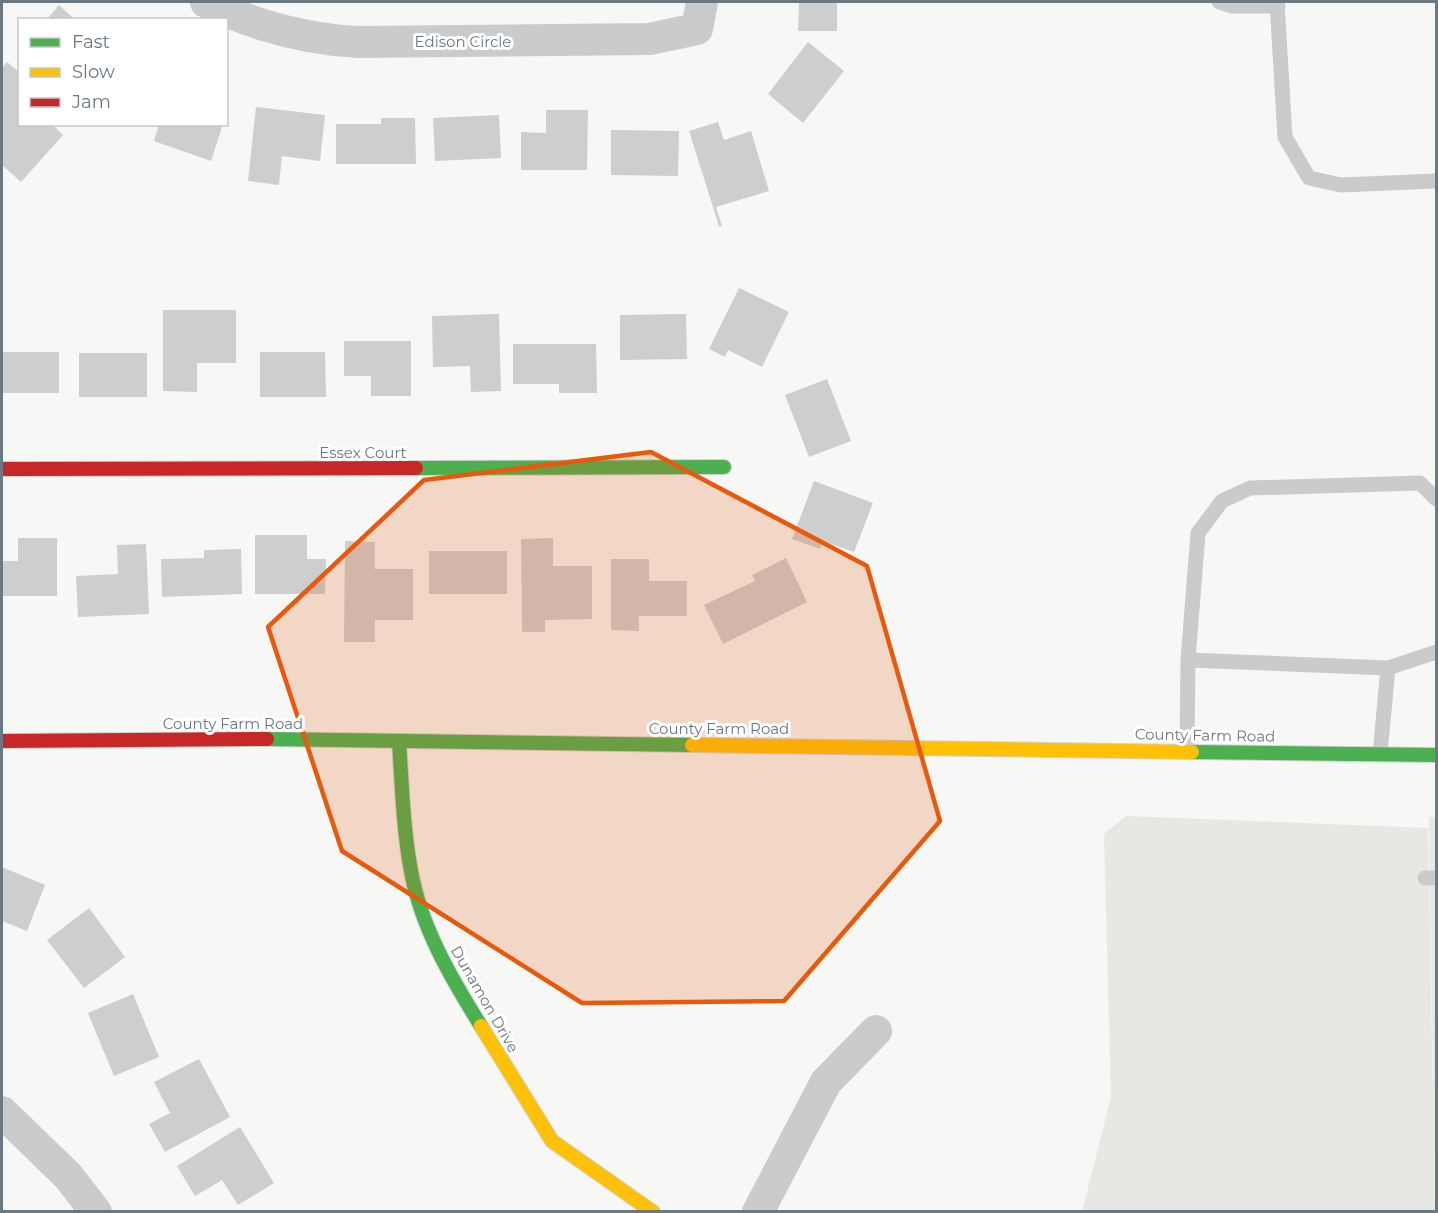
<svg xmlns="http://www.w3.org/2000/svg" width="1438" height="1213" viewBox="0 0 1438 1213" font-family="Montserrat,sans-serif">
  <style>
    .built { fill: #e7e8e8 }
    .green { fill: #e6e8e4 }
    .building { fill: #cdcecf }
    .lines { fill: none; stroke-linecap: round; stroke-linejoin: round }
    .fast-casing { stroke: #d3d3d3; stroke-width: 16 }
    .slow-casing { stroke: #d3d3d3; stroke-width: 16 }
    .jam-casing { stroke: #d3d3d3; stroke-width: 16 }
    .lane { stroke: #c9cbcc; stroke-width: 15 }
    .street { stroke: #c9cbcc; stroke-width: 32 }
    .fast { stroke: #4caf50; stroke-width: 14 }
    .slow { stroke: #ffc107; stroke-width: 14 }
    .jam { stroke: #c62828; stroke-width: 14 }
    .marked { fill: #e8590c; fill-opacity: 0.2; stroke: #e8590c; stroke-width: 4.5; stroke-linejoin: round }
    .labels { text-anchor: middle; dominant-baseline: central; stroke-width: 6; stroke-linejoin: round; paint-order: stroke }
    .street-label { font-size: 15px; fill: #6a7882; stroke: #fff }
  </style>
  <rect width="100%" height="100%" fill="#f7f7f6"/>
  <polygon class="built" points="1429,817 1436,817 1436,1212 1435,1211"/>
  <polygon class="green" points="1126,816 1428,828 1435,1211 1082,1212 1111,1097 1104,834"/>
  <g class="building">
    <polygon points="799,2 837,2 837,31 798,31"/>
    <polygon points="59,5 75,20 46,20"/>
    <polygon points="808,42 844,71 803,123 768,94"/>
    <polygon points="7,62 20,73 20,124 52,124 63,135 21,182 2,165 2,68"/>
    <polygon points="256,107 325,115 320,161 282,156 279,185 248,181"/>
    <polygon points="546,110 588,110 587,170 521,170 521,132 546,133"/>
    <polygon points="499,115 501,158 435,161 433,118"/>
    <polygon points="381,118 415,118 416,164 336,164 336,124 381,124"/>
    <polygon points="718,122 724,140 751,131 769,191 716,207 722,226 719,226 689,131"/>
    <polygon points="159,124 223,124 211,161 154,141"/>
    <polygon points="611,130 679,131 678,176 611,175"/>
    <polygon points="739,288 789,312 762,367 728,350 725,357 709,349"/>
    <polygon points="163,310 236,310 236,363 197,363 197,392 163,391"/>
    <polygon points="499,314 501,391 471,392 470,366 433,367 432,316"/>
    <polygon points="686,314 687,359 620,360 620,315"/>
    <polygon points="344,341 411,341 411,396 371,396 371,376 344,376"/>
    <polygon points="513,344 596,344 597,393 559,393 559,384 513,384"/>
    <rect x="2" y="352" width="57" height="41"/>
    <polygon points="260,352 325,352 326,397 260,397"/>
    <rect x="79" y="353" width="68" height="44"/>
    <polygon points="827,379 851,441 809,457 785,395"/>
    <polygon points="814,481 873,503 854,552 823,541 820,549 792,539"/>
    <polygon points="255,535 307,535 307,559 326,559 325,594 255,594"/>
    <polygon points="18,538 57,538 57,596 2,596 2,561 18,561"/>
    <polygon points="553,538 553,566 592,566 592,619 545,620 545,632 522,632 521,539"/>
    <polygon points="345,541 375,542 375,569 413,569 413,620 375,620 375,642 344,642"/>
    <polygon points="146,544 149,614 78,617 76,576 118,574 117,545"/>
    <polygon points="241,549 242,594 162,597 161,559 204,558 204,550"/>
    <rect x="429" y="551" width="78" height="43"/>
    <polygon points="786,558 807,602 723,644 704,605 755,581 752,575"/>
    <polygon points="611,559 649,559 649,581 687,581 687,616 639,616 639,631 611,630"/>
    <polygon points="2,867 45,885 27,931 2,921"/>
    <polygon points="89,908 125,957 84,988 47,940"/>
    <polygon points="133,994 159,1057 114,1076 88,1013"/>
    <polygon points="199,1059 230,1117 165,1152 149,1124 170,1113 154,1082"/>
    <polygon points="240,1127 274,1183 238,1205 222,1180 195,1196 177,1166"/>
  </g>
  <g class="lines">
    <defs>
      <g id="fast">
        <polyline points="416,468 724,467"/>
        <polyline points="267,739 692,745"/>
        <path d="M399,742C402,785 403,828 411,871C421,927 451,978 481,1026"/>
        <polyline points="1192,752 1436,755"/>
      </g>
      <g id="slow">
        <polyline points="692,745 1192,752"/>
        <polyline points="481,1026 552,1141 653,1212"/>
      </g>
      <g id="jam">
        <polyline points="2,469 416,468"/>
        <polyline points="2,741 267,739"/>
      </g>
    </defs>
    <use href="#fast" class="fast-casing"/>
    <use href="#slow" class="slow-casing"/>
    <use href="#jam" class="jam-casing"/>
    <g class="lane">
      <polyline points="1219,2 1231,6 1278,6"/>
      <polyline points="1277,2 1285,137 1309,178 1341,185 1436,181"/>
      <polyline points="1188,660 1388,668"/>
      <polyline points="1187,751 1188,660 1198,533 1222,501 1250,488 1420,483 1436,499"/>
      <polyline points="1380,754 1388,668 1436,652"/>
      <polyline points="1425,878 1436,878"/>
    </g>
    <g class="street">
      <path d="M206,2C255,26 305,39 359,42L649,39L697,29L702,2"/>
      <polyline points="2,1112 68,1176 96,1212"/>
      <polyline points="758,1212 826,1082 876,1031"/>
    </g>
    <use href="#fast" class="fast"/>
    <use href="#slow" class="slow"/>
    <use href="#jam" class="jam"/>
  </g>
  <path class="marked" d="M651,452L867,566L940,821L784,1001L582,1003L342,851L268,627L424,480Z"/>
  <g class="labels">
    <g class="street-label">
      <text x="463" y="41">Edison Circle</text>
      <text x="363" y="452">Essex Court</text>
      <text x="233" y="723">County Farm Road</text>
      <text x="719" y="728">County Farm Road</text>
      <text transform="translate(1205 735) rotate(1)">County Farm Road</text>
      <text transform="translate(485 999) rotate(60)">Dunamon Drive</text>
    </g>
  </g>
  <rect width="1438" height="1213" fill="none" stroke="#6a7882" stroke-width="6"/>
  <rect x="18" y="18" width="210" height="108" fill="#ffffff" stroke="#c3c9cd" stroke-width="1.5"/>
  <rect x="30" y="38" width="30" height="9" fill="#4caf50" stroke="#c3c9cd" stroke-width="1.5"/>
  <text x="72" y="48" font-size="18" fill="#6a7882">Fast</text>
  <rect x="30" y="68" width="30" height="9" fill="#ffc107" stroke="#c3c9cd" stroke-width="1.5"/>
  <text x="72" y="78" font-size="18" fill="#6a7882">Slow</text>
  <rect x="30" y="98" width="30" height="9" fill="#c62828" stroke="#c3c9cd" stroke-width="1.5"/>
  <text x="72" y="108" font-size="18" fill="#6a7882">Jam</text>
</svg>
